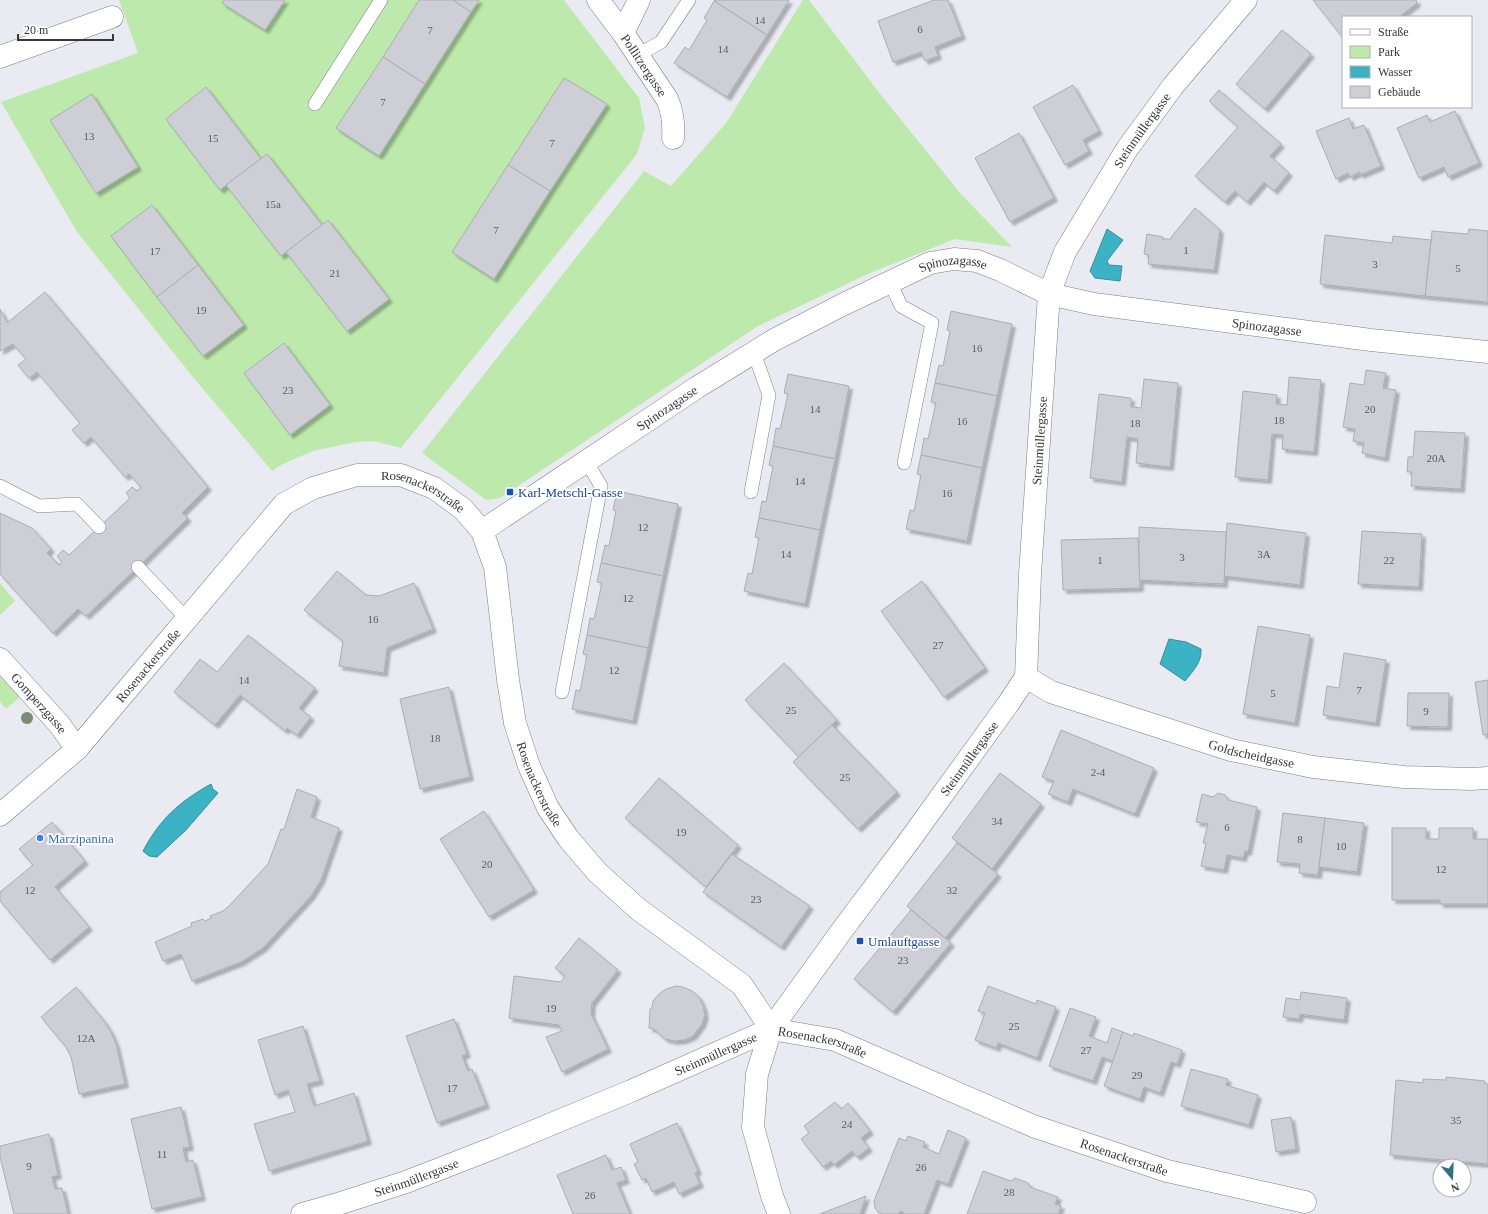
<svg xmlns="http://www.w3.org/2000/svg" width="1488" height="1214" viewBox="0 0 1488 1214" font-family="Georgia,serif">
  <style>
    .green { fill: #bdeaac }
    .water { fill: #3cb3c5; stroke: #3a8e9c }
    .building { fill: #ceced7; stroke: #acadb5; filter: url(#shadow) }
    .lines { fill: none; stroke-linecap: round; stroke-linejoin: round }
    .service-casing { stroke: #7c7d85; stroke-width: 14 }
    .minor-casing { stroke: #7c7d85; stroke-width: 23 }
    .service { stroke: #fff; stroke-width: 13 }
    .minor { stroke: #fff; stroke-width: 22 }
    .tree { fill: #7a8b76 }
    .transit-dot { fill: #1a4fb4; stroke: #fff; stroke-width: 1.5 }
    .shop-dot { fill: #3f7fe0; stroke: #fff; stroke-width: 1.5 }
    .labels { text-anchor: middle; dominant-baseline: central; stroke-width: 3.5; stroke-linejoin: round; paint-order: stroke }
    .number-label { font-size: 11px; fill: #5d5d62 }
    .street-label { font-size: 13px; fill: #37373b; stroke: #fff }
    .transit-label { font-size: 13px; fill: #164399; stroke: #fff; text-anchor: start }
    .shop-label { font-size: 13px; fill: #366cbe; stroke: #fff; text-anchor: start }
  </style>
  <defs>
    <filter id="shadow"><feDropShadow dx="3.5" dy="3.5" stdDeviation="1" flood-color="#0004"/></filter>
  </defs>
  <rect width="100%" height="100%" fill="#eaeaf3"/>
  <g class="green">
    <polygon points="119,0 564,0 639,98 645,128 637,154 401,448 374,441 356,442 313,451 283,464 272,471 192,376 77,232 1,102 138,53"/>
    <polygon points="803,0 809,0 881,95 961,194 1012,247 955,239 870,273 758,326 500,498 486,500 422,453 644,171 671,186 726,123"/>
    <polygon points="0,583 15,601 0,615"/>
    <polygon points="0,677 20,697 6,709 0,702"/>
  </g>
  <g class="water">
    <polygon points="1107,229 1123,240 1107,261 1109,265 1122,266 1120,281 1095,278 1090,271"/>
    <path d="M1169,639L1186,642L1201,649C1202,662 1193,671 1185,681L1160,664Z"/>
    <path d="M211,784L213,789L218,793L186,830L157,857L149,856L143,851C160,819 179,802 211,784Z"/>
  </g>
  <g class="building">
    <polygon points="224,0 285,0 265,30 222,3"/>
    <polygon points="419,0 453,0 471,12 425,84 383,57"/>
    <polygon points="453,0 479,0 471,12"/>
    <polygon points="715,0 789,0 767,35 714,1"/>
    <polygon points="934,0 948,0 962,36 935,47 938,56 925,61 921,52 893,62 878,21"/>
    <polygon points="1313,0 1416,0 1417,3 1399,17 1343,17 1343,38"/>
    <polygon points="714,1 767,35 727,97 674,63 685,47 689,50 707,20 704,18"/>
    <polygon points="1282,30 1311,54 1265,109 1236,84"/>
    <polygon points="383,57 425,84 379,156 336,128"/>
    <polygon points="564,78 607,104 550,191 508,165"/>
    <polygon points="1073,85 1099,131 1083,140 1089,151 1065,165 1033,107"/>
    <polygon points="206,87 261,159 220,190 166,119"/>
    <polygon points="1219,90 1281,144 1270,156 1289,173 1274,191 1264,182 1247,202 1235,191 1225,202 1195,176 1238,127 1209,101"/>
    <polygon points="92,94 138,167 96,193 50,120"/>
    <polygon points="1455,111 1479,163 1448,177 1444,167 1419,178 1397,128 1427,115 1430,122"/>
    <polygon points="1349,118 1353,129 1364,125 1381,166 1360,175 1360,172 1350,177 1348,173 1336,179 1316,131"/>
    <polygon points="1019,133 1054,198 1010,222 975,158"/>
    <polygon points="267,154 322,225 281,256 226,185"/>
    <polygon points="508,165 550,191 494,279 452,252"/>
    <polygon points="152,205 198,265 157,297 111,236"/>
    <polygon points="1195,208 1220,230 1214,270 1148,264 1149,255 1144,254 1147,234 1163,237 1163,239 1171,239 1172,236"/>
    <polygon points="328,220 389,299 347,331 286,252"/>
    <polygon points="1469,229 1488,231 1488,302 1425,296 1432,231 1468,234"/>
    <polygon points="1325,235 1392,243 1393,236 1431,240 1425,296 1320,284"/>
    <polygon points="198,265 244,325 203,356 157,297"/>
    <polygon points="45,292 208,487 182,513 188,518 138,567 86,616 78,609 53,633 0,574 0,513 32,528 51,549 47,553 59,565 62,562 57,556 63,550 69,555 130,498 126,493 132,487 137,491 141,487 129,474 125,477 91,437 84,443 72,430 80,423 37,372 29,378 18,365 26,359 13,344 0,351 0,309 7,323"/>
    <polygon points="951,311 1012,324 997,396 935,383 939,365 943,366 950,331 947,330"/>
    <polygon points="284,343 330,405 290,435 244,373"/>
    <polygon points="1366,370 1386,373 1383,388 1396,390 1385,458 1362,453 1364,443 1353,441 1355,429 1343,427 1350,383 1364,385"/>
    <polygon points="788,374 849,386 835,459 773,446 776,428 780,429 788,394 784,393"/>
    <polygon points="1289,377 1321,380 1314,452 1282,449 1283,435 1272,434 1268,480 1235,477 1243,391 1277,395 1276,404 1287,405"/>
    <polygon points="1144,379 1178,383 1170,467 1136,463 1138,439 1127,437 1122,482 1090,478 1099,394 1131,398 1131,407 1141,408"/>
    <polygon points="935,383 997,396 982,468 921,455 924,438 928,439 936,403 931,402"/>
    <polygon points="1415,431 1465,433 1461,489 1411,486 1412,472 1407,472 1408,457 1413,457"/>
    <polygon points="773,446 835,459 820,530 759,518 762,501 766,502 773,466 769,465"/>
    <polygon points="921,455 982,468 967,541 906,529 910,510 914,511 921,475 917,474"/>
    <polygon points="617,491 678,504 663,576 601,563 605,545 609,546 616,511 613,510"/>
    <polygon points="759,518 820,530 805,604 744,591 748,573 752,574 759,538 755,537"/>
    <polygon points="1227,523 1306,533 1300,585 1224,576"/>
    <polygon points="1139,527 1226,532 1224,584 1139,580"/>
    <polygon points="1362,531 1422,534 1419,587 1358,584"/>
    <polygon points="1138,538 1140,588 1063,590 1061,540"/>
    <polygon points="601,563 663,576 648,648 587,635 590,618 594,619 602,583 597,582"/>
    <polygon points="337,571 366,595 379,596 414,583 433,629 387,648 384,673 339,666 343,641 304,610"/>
    <polygon points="922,581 985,668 944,697 881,611"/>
    <polygon points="1258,626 1310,635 1295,723 1243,714"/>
    <polygon points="248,635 315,688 299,708 311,717 297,735 287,728 285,731 240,695 215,725 174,692 200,659 217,672"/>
    <polygon points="587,635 648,648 633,721 572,709 576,690 580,691 587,655 583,654"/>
    <polygon points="1344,653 1386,660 1376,723 1323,715 1327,686 1339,688"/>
    <polygon points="784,663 837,720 799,757 745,700"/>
    <polygon points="1488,680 1488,734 1483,735 1475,682"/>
    <polygon points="449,687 470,777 420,789 400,699"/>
    <polygon points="1408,693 1449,693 1448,727 1407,726"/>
    <polygon points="832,725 897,792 858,829 793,762"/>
    <polygon points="1061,730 1154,768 1135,814 1073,789 1068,802 1048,794 1054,781 1042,777"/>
    <polygon points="1000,773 1041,804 992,869 952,838"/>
    <polygon points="659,778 738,845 706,887 625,818"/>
    <polygon points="297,789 317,797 311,817 339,828 321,880 311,896 263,948 241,962 192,981 181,954 163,961 155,942 192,926 191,923 203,919 205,921 211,918 210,916 223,911 228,907 268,864 281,829 284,829"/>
    <polygon points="1218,793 1225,795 1228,800 1257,807 1248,852 1245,851 1243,858 1227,855 1224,870 1201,866 1206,843 1203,843 1208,824 1196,822 1202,794 1213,797"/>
    <polygon points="484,811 534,890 489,917 440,839"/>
    <polygon points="1283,813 1325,818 1318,875 1299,873 1300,864 1277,862"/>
    <polygon points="1325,818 1364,823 1357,872 1319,867"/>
    <polygon points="52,822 85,861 55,887 89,927 50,960 0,901 0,892 33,865 19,849"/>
    <polygon points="1392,828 1426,828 1426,839 1439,839 1439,828 1473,828 1473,839 1488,839 1488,904 1440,904 1440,900 1392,900"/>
    <polygon points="957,843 998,874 945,938 907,906"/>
    <polygon points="732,854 810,906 781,947 703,892"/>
    <polygon points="911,910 951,943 893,1012 854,979"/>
    <polygon points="579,938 618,970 592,1003 591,1014 608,1049 562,1072 546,1037 562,1031 559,1025 509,1018 514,976 561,982 565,976 555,968"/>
    <polygon points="676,986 683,987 692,991 699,997 703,1006 705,1015 702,1024 693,1036 684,1040 675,1041 665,1039 654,1029 649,1028 650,1009 652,1008 653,1001 659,994 666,989"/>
    <polygon points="988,986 1036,1004 1037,1000 1056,1007 1037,1058 998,1043 997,1048 975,1040 985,1013 978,1011"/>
    <polygon points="76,987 104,1021 111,1032 116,1044 125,1084 79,1094 71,1057 66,1047 41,1017"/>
    <polygon points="1301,992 1347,998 1344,1020 1300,1014 1299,1019 1283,1017 1286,998 1300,1000"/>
    <polygon points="1070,1008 1096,1017 1089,1036 1107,1043 1112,1028 1123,1032 1113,1061 1102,1057 1093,1081 1049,1066"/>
    <polygon points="454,1019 467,1054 462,1056 468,1071 472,1069 486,1105 437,1123 406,1036"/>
    <polygon points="303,1026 320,1081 307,1084 314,1106 354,1093 368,1141 269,1171 254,1124 295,1112 288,1090 275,1095 258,1040"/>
    <polygon points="1123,1032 1133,1036 1134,1033 1182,1050 1177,1064 1171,1062 1160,1093 1144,1087 1140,1099 1104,1086"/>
    <polygon points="1191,1069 1228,1079 1226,1085 1258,1095 1249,1125 1181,1106"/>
    <polygon points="1446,1077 1485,1081 1485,1084 1488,1084 1488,1164 1390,1155 1396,1080 1423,1083 1423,1079 1446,1080"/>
    <polygon points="835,1102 841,1109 848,1103 870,1131 861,1138 869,1148 857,1157 852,1151 834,1165 831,1161 823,1167 801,1139 809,1133 804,1126"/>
    <polygon points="181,1107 190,1147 183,1148 186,1162 193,1160 202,1197 152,1209 131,1119"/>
    <polygon points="1291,1117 1296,1149 1276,1152 1271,1120"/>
    <polygon points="677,1123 698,1171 695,1173 700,1184 679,1194 674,1182 652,1192 646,1178 642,1180 634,1164 638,1162 630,1144"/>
    <polygon points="948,1130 966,1138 948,1184 937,1180 924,1214 904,1214 904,1213 901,1211 898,1214 882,1214 878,1212 875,1208 874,1201 899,1138 906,1141 908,1136 925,1142 923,1147 939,1154"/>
    <polygon points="49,1134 58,1175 52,1177 55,1189 62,1188 68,1214 14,1214 0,1157 0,1146"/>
    <polygon points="606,1155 612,1170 621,1167 626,1180 617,1183 630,1214 573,1214 557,1175"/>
    <polygon points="983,1171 1011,1181 1015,1178 1028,1183 1030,1187 1058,1197 1055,1204 1061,1206 1058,1214 967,1214"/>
    <polygon points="866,1196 860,1214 820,1214"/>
  </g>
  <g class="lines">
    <defs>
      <g id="service">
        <polyline points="638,55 661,42 689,0"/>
        <polyline points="315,104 381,0"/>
        <polyline points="890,282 901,306 932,323 904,463"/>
        <polyline points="0,486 39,506 77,504 99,527"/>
        <polyline points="751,492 769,395 754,353"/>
        <polyline points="138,567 186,618"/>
        <polyline points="562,692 601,486 586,461"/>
      </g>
      <g id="minor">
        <path id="s1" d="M598,0L623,33L667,99C673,112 674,124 673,138"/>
        <polyline points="623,33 639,0"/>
        <polyline points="0,57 112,17"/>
        <path id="s2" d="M482,531L696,388L774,340L842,305L930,263L954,259L977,261L1000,270L1049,294L1094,304L1371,340L1488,352"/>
        <path id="s3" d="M0,659L59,724L77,749"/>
        <path id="s4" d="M1026,677L1051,692L1231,750L1313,767L1404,777L1471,779L1488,778"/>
        <path id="s5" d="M0,815L77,749L284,504L313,488L357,475H401L434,488L463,509L482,531L495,567L508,680L515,723L529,766L548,808L568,838L597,872L638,909L742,985L771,1029L835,1040L1033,1126L1167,1171L1305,1202"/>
        <polyline points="771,1029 757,1074 753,1127 772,1196 779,1214"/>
        <path id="s6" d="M302,1214L341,1203L406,1182L496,1147L631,1091L771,1029L843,929L909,841L1008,704L1026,677L1030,574L1049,294L1065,252L1127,149L1173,86L1246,0"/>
      </g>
    </defs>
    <use href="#service" class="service-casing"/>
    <use href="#minor" class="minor-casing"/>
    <use href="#service" class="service"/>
    <use href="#minor" class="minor"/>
  </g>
  <circle class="tree" cx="27" cy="718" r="6"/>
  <g class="transit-dot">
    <rect x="506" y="488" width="8" height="8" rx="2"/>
    <rect x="856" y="937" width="8" height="8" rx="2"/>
  </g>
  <circle class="shop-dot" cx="40" cy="838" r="4"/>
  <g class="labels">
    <g class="number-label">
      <text x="760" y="20">14</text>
      <text x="920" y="29">6</text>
      <text x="430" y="30">7</text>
      <text x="723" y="49">14</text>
      <text x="383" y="102">7</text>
      <text x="89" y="136">13</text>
      <text x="213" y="138">15</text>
      <text x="552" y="143">7</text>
      <text x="273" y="204">15a</text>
      <text x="496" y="230">7</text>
      <text x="1186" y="250">1</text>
      <text x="155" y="251">17</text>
      <text x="1375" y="264">3</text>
      <text x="1458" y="268">5</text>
      <text x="335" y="273">21</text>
      <text x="201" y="310">19</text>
      <text x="977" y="348">16</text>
      <text x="288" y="390">23</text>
      <text x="815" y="409">14</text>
      <text x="1370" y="409">20</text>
      <text x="1279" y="420">18</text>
      <text x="962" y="421">16</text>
      <text x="1135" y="423">18</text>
      <text x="1436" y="458">20A</text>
      <text x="800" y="481">14</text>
      <text x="947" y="493">16</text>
      <text x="643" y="527">12</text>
      <text x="786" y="554">14</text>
      <text x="1264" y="554">3A</text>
      <text x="1182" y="557">3</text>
      <text x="1100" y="560">1</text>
      <text x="1389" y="560">22</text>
      <text x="628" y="598">12</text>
      <text x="373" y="619">16</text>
      <text x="938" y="645">27</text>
      <text x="614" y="670">12</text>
      <text x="244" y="680">14</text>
      <text x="1359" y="690">7</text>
      <text x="1273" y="693">5</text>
      <text x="791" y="710">25</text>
      <text x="1426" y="711">9</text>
      <text x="435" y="738">18</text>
      <text x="1098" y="772">2-4</text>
      <text x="845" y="777">25</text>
      <text x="997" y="821">34</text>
      <text x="1227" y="827">6</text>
      <text x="681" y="832">19</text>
      <text x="1300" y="839">8</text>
      <text x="1341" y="846">10</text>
      <text x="487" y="864">20</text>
      <text x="1441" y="869">12</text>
      <text x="30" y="890">12</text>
      <text x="952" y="890">32</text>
      <text x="756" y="899">23</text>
      <text x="903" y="960">23</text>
      <text x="551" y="1008">19</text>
      <text x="1014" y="1026">25</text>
      <text x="86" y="1038">12A</text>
      <text x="1086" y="1050">27</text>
      <text x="1137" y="1075">29</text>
      <text x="452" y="1088">17</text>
      <text x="1456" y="1120">35</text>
      <text x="847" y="1124">24</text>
      <text x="162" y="1154">11</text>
      <text x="29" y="1166">9</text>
      <text x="921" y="1167">26</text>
      <text x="1009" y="1192">28</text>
      <text x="590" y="1195">26</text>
    </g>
    <g class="street-label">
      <text stroke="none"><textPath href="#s1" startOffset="80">Pollitzergasse</textPath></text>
      <text stroke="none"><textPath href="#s6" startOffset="1512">Steinmüllergasse</textPath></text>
      <text stroke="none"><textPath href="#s2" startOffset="546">Spinozagasse</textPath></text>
      <text stroke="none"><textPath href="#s2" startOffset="870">Spinozagasse</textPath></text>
      <text stroke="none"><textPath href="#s2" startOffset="222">Spinozagasse</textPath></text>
      <text stroke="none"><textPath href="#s6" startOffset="1176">Steinmüllergasse</textPath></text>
      <text stroke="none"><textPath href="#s5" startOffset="571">Rosenackerstraße</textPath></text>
      <text stroke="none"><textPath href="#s5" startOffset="211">Rosenackerstraße</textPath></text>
      <text stroke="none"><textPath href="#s3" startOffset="59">Gomperzgasse</textPath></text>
      <text stroke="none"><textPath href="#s4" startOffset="239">Goldscheidgasse</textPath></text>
      <text stroke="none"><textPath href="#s6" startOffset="840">Steinmüllergasse</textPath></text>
      <text stroke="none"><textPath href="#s5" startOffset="907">Rosenackerstraße</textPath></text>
      <text stroke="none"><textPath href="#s5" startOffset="1303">Rosenackerstraße</textPath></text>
      <text stroke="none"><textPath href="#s6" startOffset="444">Steinmüllergasse</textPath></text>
      <text stroke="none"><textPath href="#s5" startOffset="1627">Rosenackerstraße</textPath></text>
      <text stroke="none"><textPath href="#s6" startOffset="120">Steinmüllergasse</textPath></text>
    </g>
    <g class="transit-label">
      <text x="518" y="492">Karl-Metschl-Gasse</text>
      <text x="868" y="941">Umlauftgasse</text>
    </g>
    <g class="shop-label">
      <text x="48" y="838">Marzipanina</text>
    </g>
  </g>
  <rect x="1342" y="16" width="130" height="92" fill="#ffffff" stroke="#afafb1"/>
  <rect x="1350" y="29" width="20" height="6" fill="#ffffff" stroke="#afafb1"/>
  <text x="1378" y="36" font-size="12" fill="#37373b">Straße</text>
  <rect x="1350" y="46" width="20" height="12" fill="#bdeaac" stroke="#afafb1"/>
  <text x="1378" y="56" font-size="12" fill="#37373b">Park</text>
  <rect x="1350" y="66" width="20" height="12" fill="#3cb3c5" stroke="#afafb1"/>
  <text x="1378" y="76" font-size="12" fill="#37373b">Wasser</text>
  <rect x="1350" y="86" width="20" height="12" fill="#ceced7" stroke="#afafb1"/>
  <text x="1378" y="96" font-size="12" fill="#37373b">Gebäude</text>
  <g transform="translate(1452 1178) rotate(161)"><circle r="19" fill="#ffffff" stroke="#afafb1"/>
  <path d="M0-3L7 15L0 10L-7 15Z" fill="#346f88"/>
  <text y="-6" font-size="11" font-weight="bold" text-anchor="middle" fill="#37373b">N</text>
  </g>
  <path d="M18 34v6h95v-6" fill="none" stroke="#37373b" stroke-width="2"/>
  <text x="24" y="34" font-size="12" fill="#37373b" stroke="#ffffff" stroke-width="3" paint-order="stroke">20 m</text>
</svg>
